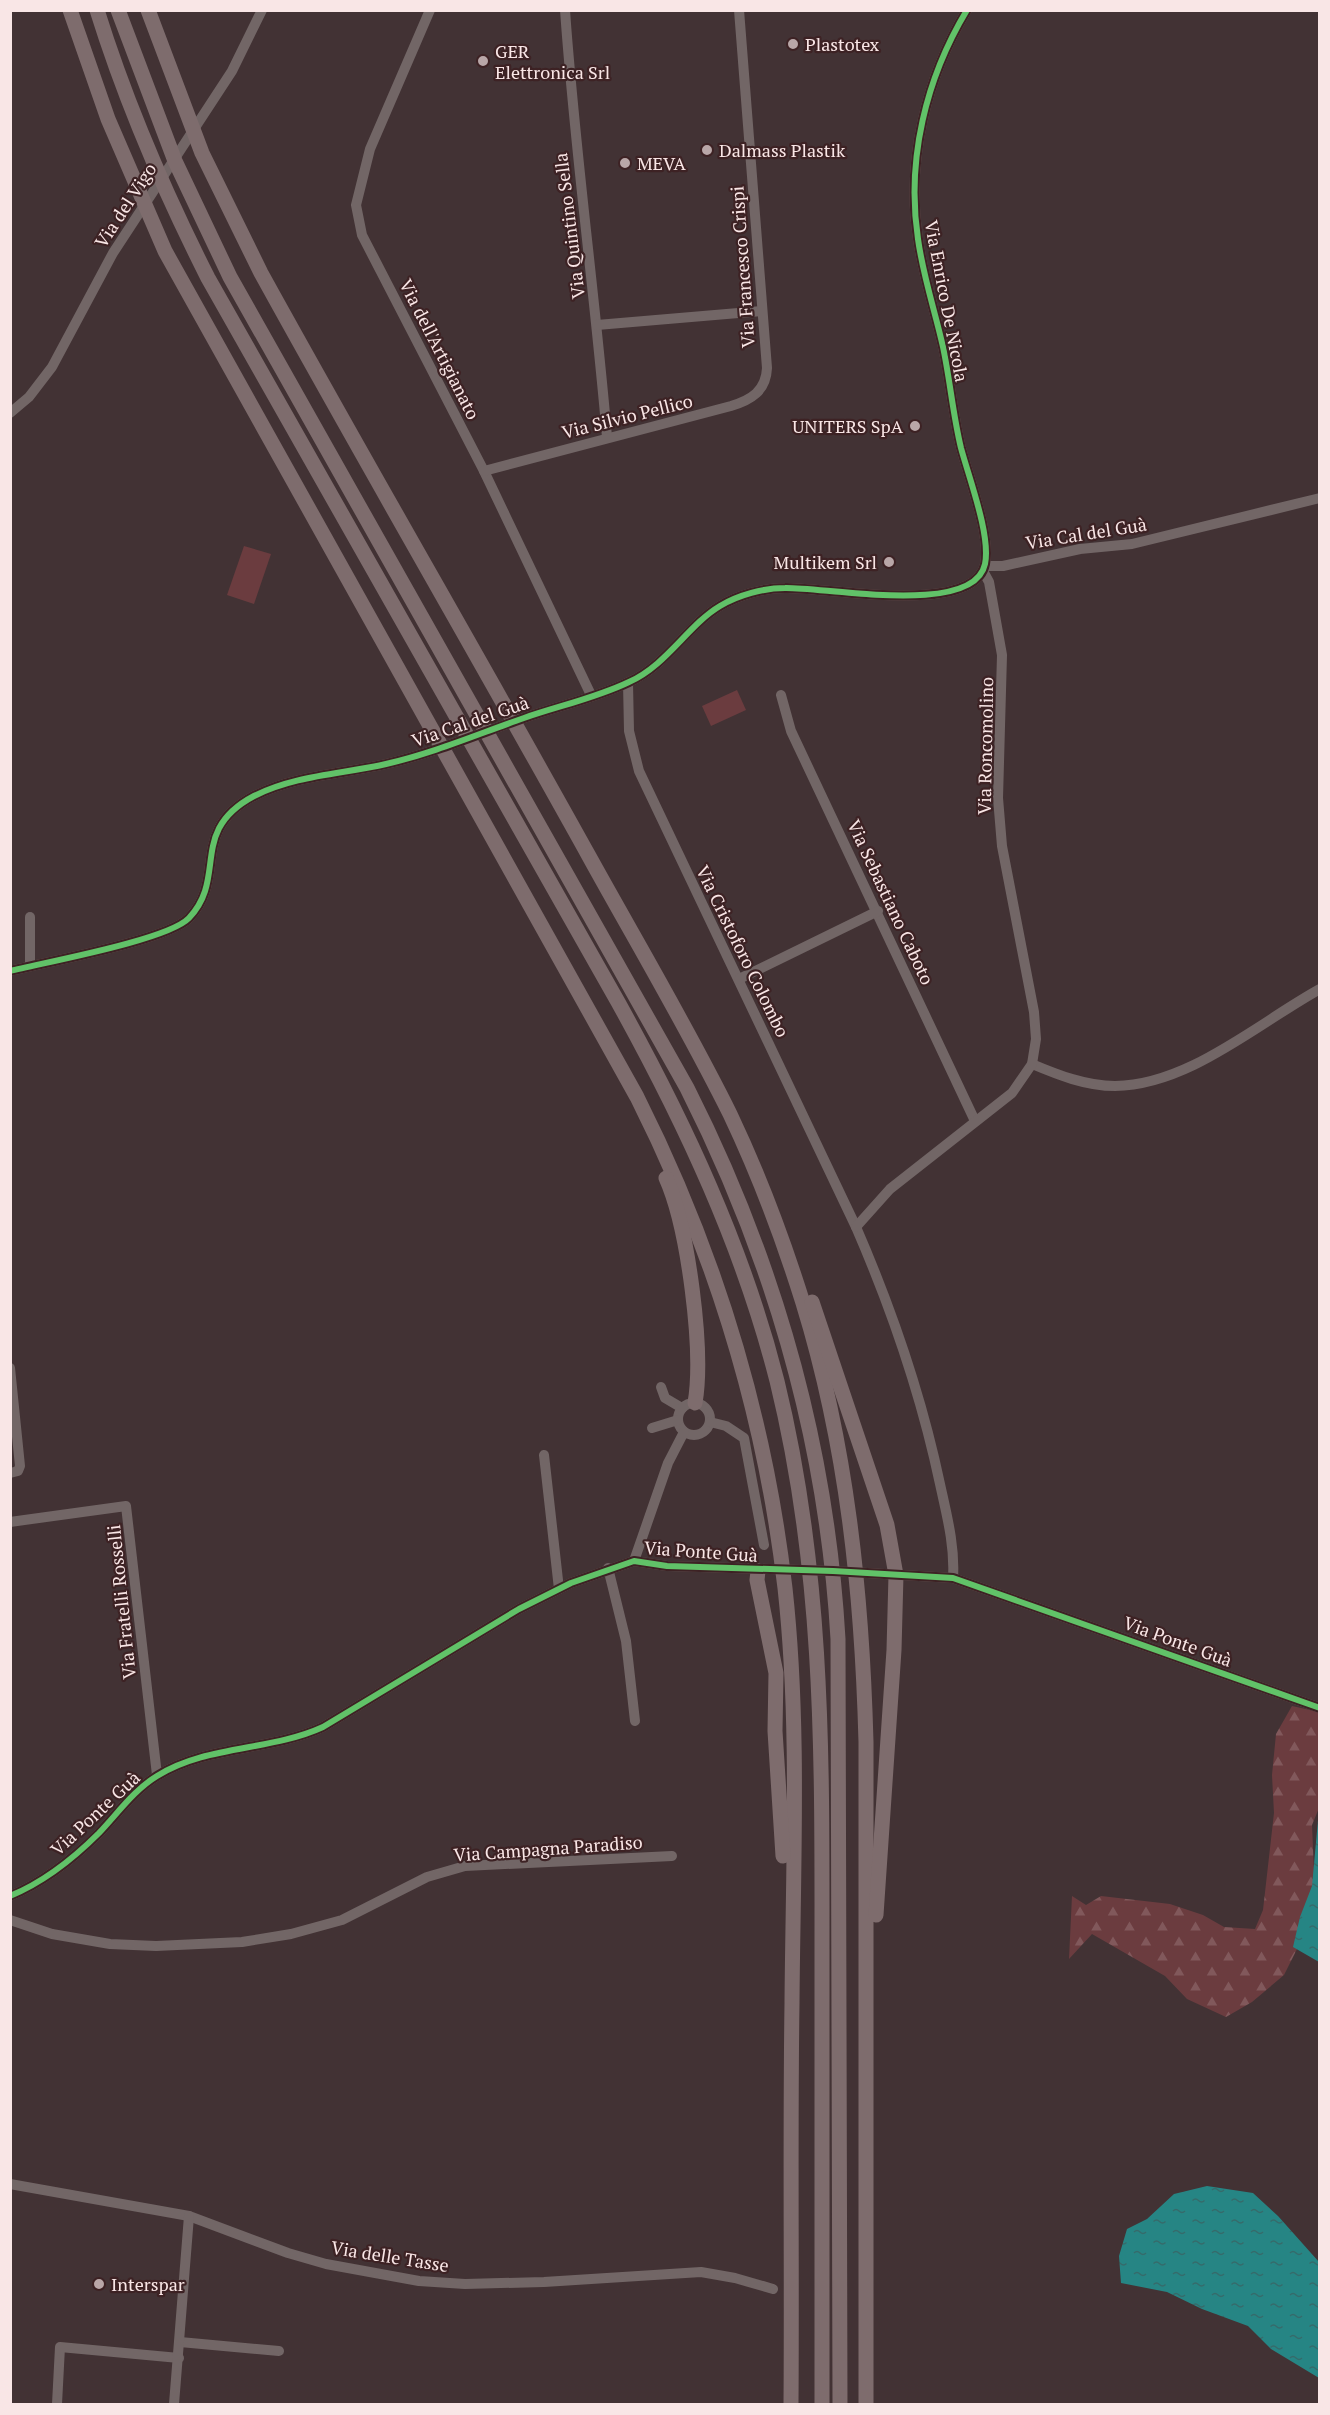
<svg xmlns="http://www.w3.org/2000/svg" width="1330" height="2415" viewBox="0 0 1330 2415" font-family="'PT Serif',serif">
  <style>
    .forest { fill: url(#forest-firs) }
    .park { fill: #6b3c3f }
    .water { fill: url(#water-ripples) }
    .lines { fill: none; stroke-linecap: round; stroke-linejoin: round }
    .minor { stroke: #726666; stroke-width: 10 }
    .highway { stroke: #7e6c6d; stroke-width: 15 }
    .cycleway-casing { stroke: #3d2224; stroke-width: 10 }
    .cycleway { stroke: #61c268; stroke-width: 6 }
    .poi-dot { fill: #b9a7a8; stroke: #3d2224; stroke-width: 2 }
    .labels { text-anchor: middle; dominant-baseline: central; stroke-width: 4.5; stroke-linejoin: round; paint-order: stroke }
    .poi-label { font-size: 18px; fill: #f9e6e6; stroke: #3d2224; text-anchor: start }
    .street-label { font-size: 18px; fill: #f9e6e6; stroke: #3d2224 }
  </style>
  <defs>
    <pattern id="forest-firs" width="22" height="20" patternUnits="userSpaceOnUse" patternTransform="scale(1.5)"><rect width="22" height="20" fill="#6b3c3f"/><path d="M5 1l3.5 6h-7zM16 11l3.5 6h-7z" fill="#81585b"/></pattern>
    <pattern id="water-ripples" width="26" height="14" patternUnits="userSpaceOnUse" patternTransform="scale(1.5)"><rect width="26" height="14" fill="#268584"/><path d="M2 4q2-2 4 0t4 0M15 11q2-2 4 0t4 0" fill="none" stroke="#356b6b"/></pattern>
  </defs>
  <rect width="100%" height="100%" fill="#423234"/>
  <polygon class="forest" points="1292,1706 1319,1712 1319,1808 1312,1825 1315,1896 1302,1939 1284,1975 1252,2002 1226,2017 1187,1999 1165,1976 1092,1934 1069,1959 1072,1896 1086,1905 1101,1896 1170,1904 1203,1915 1224,1927 1255,1929 1263,1910 1274,1813 1272,1775 1276,1734"/>
  <g class="park">
    <polygon points="244,546 271,554 254,604 227,595"/>
    <polygon points="737,690 746,710 711,726 702,706"/>
  </g>
  <g class="water">
    <polygon points="1319,1809 1319,1962 1293,1947 1300,1917 1312,1886"/>
    <polygon points="1207,2186 1253,2193 1278,2216 1319,2262 1319,2378 1271,2349 1248,2326 1202,2309 1167,2292 1121,2283 1119,2256 1127,2229 1147,2219 1174,2194"/>
  </g>
  <g class="lines">
    <g class="minor">
      <polyline points="430,10 370,149 356,205 362,235 484,471 591,695"/>
      <path d="M565,10C575,153 595,294 607,437"/>
      <polyline points="597,325 762,311"/>
      <polyline points="10,413 29,397 52,367 113,253 232,71 262,10"/>
      <path d="M484,471L731,406C751,400 766,391 767,368L739,10"/>
      <polyline points="985,566 1003,566 1080,549 1132,544 1320,498"/>
      <path d="M628,683L629,731L639,771L856,1227C892,1310 921,1394 940,1484C947,1516 955,1546 953,1578"/>
      <polyline points="781,695 791,731 975,1121"/>
      <polyline points="30,917 30,966"/>
      <path d="M10,971C46,962 168,940 189,918C228,877 188,831 254,796C295,775 343,774 386,764C434,753 478,734 524,718C558,706 596,698 629,682C667,665 688,625 720,606C738,595 764,588 785,588C826,587 974,617 985,564C991,536 969,478 961,448C953,415 950,380 943,347C935,311 923,276 918,239C906,160 926,78 967,10"/>
      <polyline points="739,979 878,911"/>
      <path d="M1032,1064C1058,1075 1086,1086 1115,1086C1189,1085 1258,1023 1320,989"/>
      <polyline points="856,1227 890,1189 1012,1093 1032,1064 1036,1039 1034,1012 1002,846 998,798 1002,655 989,582 983,571"/>
      <polyline points="10,1368 20,1466 18,1471 10,1473"/>
      <polyline points="661,1387 665,1398 682,1408"/>
      <circle cx="694" cy="1419" r="16"/>
      <polyline points="710,1422 726,1426 744,1438 764,1545"/>
      <polyline points="652,1428 678,1420"/>
      <polyline points="544,1455 559,1589"/>
      <polyline points="10,1522 126,1506 157,1775"/>
      <polyline points="634,1561 668,1463 684,1432"/>
      <polyline points="608,1568 626,1641 635,1721"/>
      <path d="M10,1896C44,1882 73,1859 99,1833C118,1813 134,1790 157,1776C206,1745 271,1751 323,1727L519,1609L571,1583L634,1561L667,1566L833,1571L953,1578L1320,1708"/>
      <polyline points="10,1920 52,1934 110,1944 156,1946 242,1942 291,1934 342,1920 427,1877 465,1866 672,1856"/>
      <polyline points="10,2184 189,2216 288,2253 326,2264 419,2281 465,2284 544,2282 701,2272 735,2278 773,2289"/>
      <polyline points="180,2342 279,2351"/>
      <polyline points="57,2404 60,2347 179,2358"/>
      <polyline points="174,2404 189,2216"/>
    </g>
    <g class="highway">
      <path d="M70,10L108,119L165,251L637,1097C715,1252 765,1416 785,1588C800,1725 793,1865 792,2003C790,2137 792,2271 791,2404"/>
      <path d="M97,10C126,103 164,191 208,278L618,1002C685,1123 743,1247 777,1381C824,1573 822,1753 822,1949C821,2101 822,2253 822,2404"/>
      <path d="M118,10L175,161L230,277L687,1088C774,1260 827,1446 838,1639L840,2404"/>
      <path d="M148,10L202,153L261,273C369,469 482,663 590,858C637,943 687,1027 730,1114C759,1175 783,1239 803,1303C847,1446 862,1593 866,1742V2404"/>
      <path d="M666,1178C688,1227 704,1350 695,1403"/>
      <polyline points="812,1302 887,1525 896,1575 894,1650 876,1915"/>
      <polyline points="758,1571 757,1580 776,1673 775,1731 783,1856"/>
    </g>
    <defs>
      <g id="cycleway">
        <path d="M10,971C46,962 168,940 189,918C228,877 188,831 254,796C295,775 343,774 386,764C434,753 478,734 524,718C558,706 596,698 629,682C667,665 688,625 720,606C738,595 764,588 785,588C826,587 974,617 985,564C991,536 969,478 961,448C953,415 950,380 943,347C935,311 923,276 918,239C906,160 926,78 967,10"/>
        <path d="M10,1896C44,1882 73,1859 99,1833C118,1813 134,1790 157,1776C206,1745 271,1751 323,1727L519,1609L571,1583L634,1561L667,1566L833,1571L953,1578L1320,1708"/>
      </g>
    </defs>
    <use href="#cycleway" class="cycleway-casing"/>
    <use href="#cycleway" class="cycleway"/>
  </g>
  <g class="poi-dot">
    <circle cx="793" cy="44" r="6"/>
    <circle cx="483" cy="61" r="6"/>
    <circle cx="707" cy="150" r="6"/>
    <circle cx="625" cy="163" r="6"/>
    <circle cx="915" cy="426" r="6"/>
    <circle cx="889" cy="562" r="6"/>
    <circle cx="99" cy="2284" r="6"/>
  </g>
  <g class="labels">
    <g class="poi-label">
      <text x="805" y="44">Plastotex</text>
      <text x="495" y="51">GER<tspan x="495" dy="21">Elettronica Srl</tspan></text>
      <text x="719" y="150">Dalmass Plastik</text>
      <text x="637" y="163">MEVA</text>
      <text x="903" y="426" text-anchor="end">UNITERS SpA</text>
      <text x="877" y="562" text-anchor="end">Multikem Srl</text>
      <text x="111" y="2284">Interspar</text>
    </g>
    <g class="street-label">
      <text transform="translate(125 205) rotate(-57)">Via del Vigo</text>
      <text transform="translate(569 226) rotate(-97)">Via Quintino Sella</text>
      <text transform="translate(742 267) rotate(-94)">Via Francesco Crispi</text>
      <text transform="translate(947 301) rotate(79)">Via Enrico De Nicola</text>
      <text transform="translate(440 349) rotate(63)">Via dell'Artigianato</text>
      <text transform="translate(627 416) rotate(-14)">Via Silvio Pellico</text>
      <text transform="translate(1086 533) rotate(-9)">Via Cal del Guà</text>
      <text transform="translate(470 721) rotate(-19)">Via Cal del Guà</text>
      <text transform="translate(985 746) rotate(-89)">Via Roncomolino</text>
      <text transform="translate(891 902) rotate(65)">Via Sebastiano Caboto</text>
      <text transform="translate(743 951) rotate(64)">Via Cristoforo Colombo</text>
      <text transform="translate(701 1551) rotate(4)">Via Ponte Guà</text>
      <text transform="translate(121 1602) rotate(-96)">Via Fratelli Rosselli</text>
      <text transform="translate(1178 1641) rotate(20)">Via Ponte Guà</text>
      <text transform="translate(95 1813) rotate(-43)">Via Ponte Guà</text>
      <text transform="translate(548 1848) rotate(-4)">Via Campagna Paradiso</text>
      <text transform="translate(390 2256) rotate(9)">Via delle Tasse</text>
    </g>
  </g>
  <rect width="1330" height="2415" fill="none" stroke="#f9e6e6" stroke-width="24"/>
</svg>
